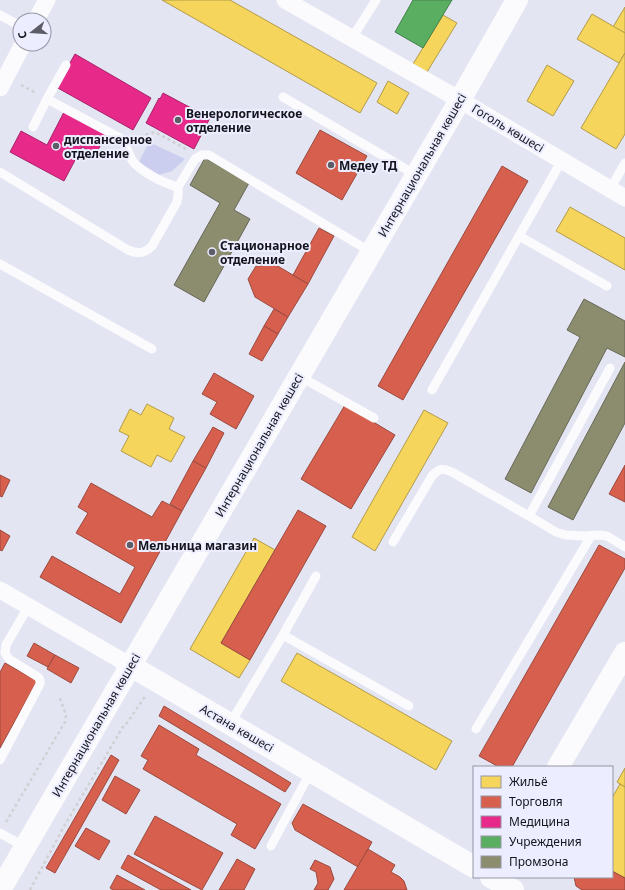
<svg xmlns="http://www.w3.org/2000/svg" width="625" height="890" viewBox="0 0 625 890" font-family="'Noto Sans',sans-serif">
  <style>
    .green { fill: #cbceee }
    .homes { fill: #f6d55c; stroke: #b29b49 }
    .shops { fill: #d6604d; stroke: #9c493f }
    .health { fill: #e7298a; stroke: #a72369 }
    .public { fill: #5aae61; stroke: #45804d }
    .industry { fill: #8c8c6e; stroke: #686856 }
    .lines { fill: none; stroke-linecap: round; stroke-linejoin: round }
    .path { stroke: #d0d1d4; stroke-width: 2.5; stroke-dasharray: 3 3; stroke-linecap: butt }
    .lane { stroke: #fbfbfd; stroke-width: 9 }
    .street { stroke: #fbfbfd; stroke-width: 17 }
    .secondary { stroke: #fbfbfd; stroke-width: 22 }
    .poi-dot { fill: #5c5d68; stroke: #ecedfe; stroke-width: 1.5 }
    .labels { text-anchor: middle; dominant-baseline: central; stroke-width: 4; stroke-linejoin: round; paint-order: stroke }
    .poi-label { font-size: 12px; font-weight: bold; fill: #13141d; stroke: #ecedfe; text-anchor: start }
    .street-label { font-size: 12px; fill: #13141d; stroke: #ecedfe }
  </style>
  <rect width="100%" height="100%" fill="#e3e5f3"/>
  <polygon class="green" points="149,142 185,159 172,171 159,175 139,162"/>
  <g class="homes">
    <polygon points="162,0 230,0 377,83 360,113"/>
    <polygon points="625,7 625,33 613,27"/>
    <polygon points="592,14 625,33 625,53 619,63 577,39"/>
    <polygon points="443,15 457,23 427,72 413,64"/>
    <polygon points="625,53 625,134 616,149 581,128"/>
    <polygon points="547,65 574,81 553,116 527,101"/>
    <polygon points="388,81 409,93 397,114 377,102"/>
    <polygon points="570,207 625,238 625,270 556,231"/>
    <polygon points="147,404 174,418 169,429 185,437 171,462 157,455 151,467 121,451 129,436 119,431 130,409 141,415"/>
    <polygon points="424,410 448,423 375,551 352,537"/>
    <polygon points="254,538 275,550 221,643 250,660 239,678 190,649"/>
    <polygon points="297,653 452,741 436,770 281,681"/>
    <polygon points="625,768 625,787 617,782"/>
    <polygon points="620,784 625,787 625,878 612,871 612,798"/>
  </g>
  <g class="shops">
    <polygon points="320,130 367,156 342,200 296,173"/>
    <polygon points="502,166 528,181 403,400 378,386"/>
    <polygon points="319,228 334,236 308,284 293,275"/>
    <polygon points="276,265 308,284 288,317 255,297 248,279 256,266"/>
    <polygon points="274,309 288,317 278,334 264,326"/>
    <polygon points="264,326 278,334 262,361 249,354"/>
    <polygon points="214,373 254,396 236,429 210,414 217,402 202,394"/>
    <polygon points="345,405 395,435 351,509 301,479"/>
    <polygon points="213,427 224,433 206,468 193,461"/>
    <polygon points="193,461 206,468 182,511 170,504"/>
    <polygon points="625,465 625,502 609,494"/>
    <polygon points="0,475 10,480 2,497 0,496"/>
    <polygon points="91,483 152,517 162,501 182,511 121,623 40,577 52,556 120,594 135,567 76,533 88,513 78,507"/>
    <polygon points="298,510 326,526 250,660 221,643"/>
    <polygon points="0,530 10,536 2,551 0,550"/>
    <polygon points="599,545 625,559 625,568 512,767 499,767 479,756"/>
    <polygon points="34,643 55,655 48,667 27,656"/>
    <polygon points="55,655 79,668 71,683 47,669"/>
    <polygon points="5,663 37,681 0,748 0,672"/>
    <polygon points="164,706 291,783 285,792 159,716"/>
    <polygon points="159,725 199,749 196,755 281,804 255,849 231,835 237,824 143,769 148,760 141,756"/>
    <polygon points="111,755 119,760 55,873 46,868"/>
    <polygon points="115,776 140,790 126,814 102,800"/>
    <polygon points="303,804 372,842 358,867 295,830 292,823"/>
    <polygon points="155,816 223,853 202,890 134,854"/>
    <polygon points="86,828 110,841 99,860 75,846"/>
    <polygon points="368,849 395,865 391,872 400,877 404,881 407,890 344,890"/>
    <polygon points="128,855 191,890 161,890 121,868"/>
    <polygon points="237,859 255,869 244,890 219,890"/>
    <polygon points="315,860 330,867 334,879 328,890 314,890 318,883 316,872 310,869"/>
    <polygon points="612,871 625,878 625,890 582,890 576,886 574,877 612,877"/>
    <polygon points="117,875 145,890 113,890 110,888"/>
  </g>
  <g class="health">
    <polygon points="75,54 151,98 133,130 56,87"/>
    <polygon points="163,93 210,118 194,149 146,123 159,98 160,99"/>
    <polygon points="64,112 106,134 96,154 82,147 64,181 10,152 21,131 47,145"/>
  </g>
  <polygon class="public" points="413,0 452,0 423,48 395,32"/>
  <g class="industry">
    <polygon points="205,158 249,183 234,210 250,219 204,302 174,285 220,203 190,185"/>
    <polygon points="584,299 625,321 625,357 607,348 531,493 505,479 580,337 567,330"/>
    <polygon points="625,362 625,423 573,520 548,507"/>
  </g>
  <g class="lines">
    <g class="path">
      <polyline points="21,85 36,93"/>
      <polyline points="134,138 155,132 188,150"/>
      <polyline points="6,822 65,722 66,715 59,696"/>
      <polyline points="30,890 63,828 124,725 127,723 146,695"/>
    </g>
    <g class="lane">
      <polyline points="0,15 20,26"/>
      <polyline points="352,38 376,0"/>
      <polyline points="283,97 416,175"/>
      <polyline points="47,99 66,65"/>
      <path d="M33,127L47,99L120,138C127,144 127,152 132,160C139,171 165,184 178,187"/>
      <path d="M0,172L128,250C138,254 144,254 152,246L177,202L178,196V187L195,159L202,155H209L371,252"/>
      <polyline points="610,189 625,163"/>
      <polyline points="519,236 607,286"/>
      <polyline points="0,264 152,349"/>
      <polyline points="610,368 529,516 556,532 566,535 583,536 599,535 607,536 625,547"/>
      <polyline points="299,376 374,418"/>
      <polyline points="432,390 562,160"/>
      <path d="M393,542L432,476C439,468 443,468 452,472L529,516"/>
      <polyline points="283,635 409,706"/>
      <polyline points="230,724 283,635 316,576"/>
      <polyline points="476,729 591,536"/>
      <polyline points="0,760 40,684 40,680 38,677 9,659 5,653 6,645 28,607"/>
      <polyline points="0,833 25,847"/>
      <polyline points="271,846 288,814 311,771"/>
    </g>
    <g class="street">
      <polyline points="285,0 460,100 625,198"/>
      <polyline points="36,20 47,0"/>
      <polyline points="0,88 23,44"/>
      <polyline points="0,590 131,666"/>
    </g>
    <g class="secondary">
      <polyline points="131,666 474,867"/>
      <polyline points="558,767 625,653"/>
      <polyline points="491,877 513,890"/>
      <polyline points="0,890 460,100 517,0"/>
    </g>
  </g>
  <g class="poi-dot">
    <circle cx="178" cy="120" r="4"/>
    <circle cx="56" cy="146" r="4"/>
    <circle cx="331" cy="165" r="4"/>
    <circle cx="212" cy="252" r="4"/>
    <circle cx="130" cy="545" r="4"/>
  </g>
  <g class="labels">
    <g class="poi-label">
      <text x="186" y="113">Венерологическое<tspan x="186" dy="14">отделение</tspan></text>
      <text x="64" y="139">диспансерное<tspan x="64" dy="14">отделение</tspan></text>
      <text x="339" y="165">Медеу ТД</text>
      <text x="220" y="245">Стационарное<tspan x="220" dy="14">отделение</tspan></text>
      <text x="138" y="545">Мельница магазин</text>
    </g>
    <g class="street-label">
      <text transform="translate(508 128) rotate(31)">Гоголь көшесі</text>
      <text transform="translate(422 165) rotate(-60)">Интернациональная көшесі</text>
      <text transform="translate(259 445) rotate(-60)">Интернациональная көшесі</text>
      <text transform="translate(96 725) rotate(-60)">Интернациональная көшесі</text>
      <text transform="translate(237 728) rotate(30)">Астана көшесі</text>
    </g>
  </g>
  <rect x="473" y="766" width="140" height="112" fill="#ecedfe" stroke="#9596a4"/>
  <rect x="481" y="776" width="20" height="12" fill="#f6d55c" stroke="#9596a4"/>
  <text x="509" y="786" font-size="12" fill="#13141d">Жильё</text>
  <rect x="481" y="796" width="20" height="12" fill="#d6604d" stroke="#9596a4"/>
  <text x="509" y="806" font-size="12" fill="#13141d">Торговля</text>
  <rect x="481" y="816" width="20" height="12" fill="#e7298a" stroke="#9596a4"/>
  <text x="509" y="826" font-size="12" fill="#13141d">Медицина</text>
  <rect x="481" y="836" width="20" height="12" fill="#5aae61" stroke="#9596a4"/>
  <text x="509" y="846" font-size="12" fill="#13141d">Учреждения</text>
  <rect x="481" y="856" width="20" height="12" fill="#8c8c6e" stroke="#9596a4"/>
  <text x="509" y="866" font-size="12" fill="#13141d">Промзона</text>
  <g transform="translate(32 32) rotate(253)"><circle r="19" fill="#ecedfe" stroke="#9596a4"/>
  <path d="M0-3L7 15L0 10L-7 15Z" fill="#5c5d68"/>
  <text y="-6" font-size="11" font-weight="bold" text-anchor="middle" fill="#13141d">С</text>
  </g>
</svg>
